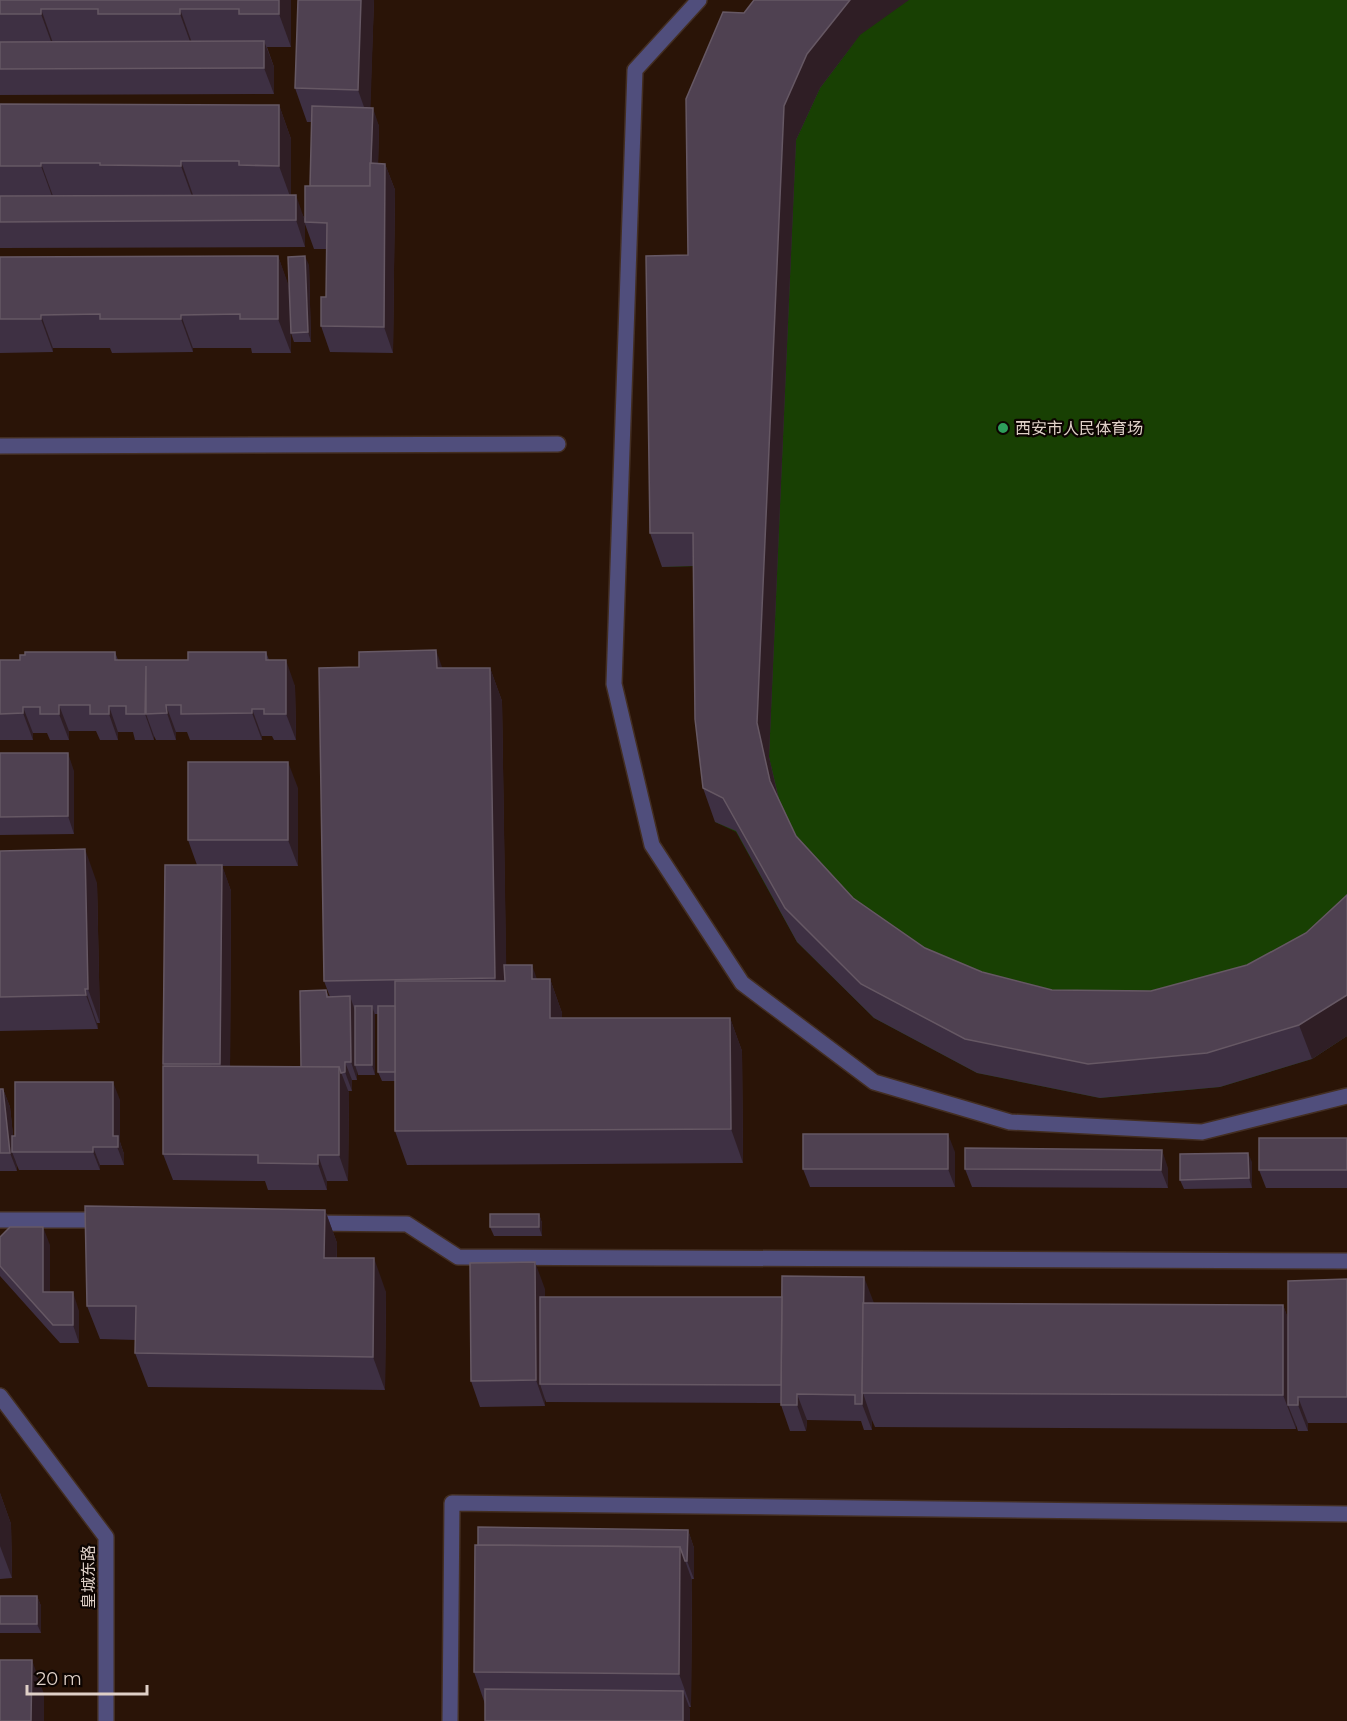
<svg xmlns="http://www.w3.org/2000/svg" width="1347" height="1721" viewBox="0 0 1347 1721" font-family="Montserrat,'Noto Sans SC',sans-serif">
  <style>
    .green { fill: #184003 }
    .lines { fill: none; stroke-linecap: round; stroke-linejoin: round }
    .lane-casing { stroke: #432e22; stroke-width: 18 }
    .street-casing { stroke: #432e22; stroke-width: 18 }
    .lane { stroke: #504e7c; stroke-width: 15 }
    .street { stroke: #504e7c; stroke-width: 15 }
    .wall { fill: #3e3043 }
    .shaded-wall { fill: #2f1e25 }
    .building { fill: #4f4151; stroke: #665864; stroke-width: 1.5 }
    .leisure-dot { fill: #2e9e5b; stroke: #0c0401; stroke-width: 2 }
    .labels { text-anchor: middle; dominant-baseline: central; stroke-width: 4.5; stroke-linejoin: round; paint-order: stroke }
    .poi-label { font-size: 16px; fill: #dfd0c7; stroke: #0c0401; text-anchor: start }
    .street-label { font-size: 16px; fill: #dfd0c7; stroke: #0c0401 }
  </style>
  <rect width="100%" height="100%" fill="#2a1407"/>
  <polygon class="green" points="793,0 1347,0 1347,1036 1312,1059 1220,1087 1100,1098 977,1073 874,1018 797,942 736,832 715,822 704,566 662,567 658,289 700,288"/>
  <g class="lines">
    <defs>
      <g id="lane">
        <polyline points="699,0 635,70 614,684 652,845 742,983 874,1082 1010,1122 1202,1132 1347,1096"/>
        <polyline points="0,446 558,444"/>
        <polyline points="0,1220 106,1220"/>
        <polyline points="310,1223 407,1224 458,1257 1347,1261"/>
        <polyline points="450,1721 452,1503 1347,1514"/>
      </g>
      <polyline id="street" points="0,1396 106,1537 106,1721"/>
    </defs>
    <use href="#lane" class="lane-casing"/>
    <use href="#street" class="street-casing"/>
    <use href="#lane" class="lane"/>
    <use href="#street" class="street"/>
  </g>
  <g class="wall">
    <polygon points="0,0 291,0 291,47 267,47 274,67 274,94 0,95"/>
    <polygon points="298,0 374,0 370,108 379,126 378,164 385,164 395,190 393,353 330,352 321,326 326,297 327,249 314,249 305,224 305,247 0,248 0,104 279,105 291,139 291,195 305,219 310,186 312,122 307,122 295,88"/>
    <polygon points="860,35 820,88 796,140 769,757 779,799 796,836 853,898 925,948 982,972 1052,990 1151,991 1247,965 1306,933 1347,895 1347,1036 1312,1059 1220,1087 1100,1098 977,1073 874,1018 797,942 736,831 715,822 703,788 693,566 662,567 650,533 688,255"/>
    <polygon points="278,256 289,288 309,265 311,342 294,342 291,333 290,308 291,353 252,353 251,348 193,348 193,352 112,353 110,348 53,348 53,352 0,353 0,257"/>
    <polygon points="115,652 118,660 188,660 266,652 269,660 295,686 296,740 274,740 272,736 262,736 262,740 190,740 187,732 176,732 176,740 156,740 154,736 154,740 135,740 133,732 118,732 118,740 100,740 96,731 69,731 69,740 50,740 47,733 33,733 33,740 0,740 0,660 20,660"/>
    <polygon points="443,668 490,668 502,701 506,965 537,979 550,979 562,1013 562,1018 730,1018 742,1051 743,1163 407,1165 395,1131 395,1081 382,1081 378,1072 378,1014 375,1014 375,1075 358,1075 357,1071 357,1080 352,1080 352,1091 348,1091 349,1093 348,1181 327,1181 327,1190 268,1190 265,1181 173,1180 163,1154 164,1066 163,1064 197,865 188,840 298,788 298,866 222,866 231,891 230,1066 301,1067 326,990 329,997 330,997 324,981"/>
    <polygon points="0,753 74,771 74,834 0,835"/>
    <polygon points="0,851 97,883 100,1023 97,1023 98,1029 0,1031"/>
    <polygon points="0,1089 3,1089 10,1107 13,1136 120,1100 120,1142 124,1154 124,1165 100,1165 100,1170 19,1170 16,1163 17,1171 0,1171"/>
    <polygon points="1347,1138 1347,1188 1266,1188 1259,1170"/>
    <polygon points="955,1152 955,1187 810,1187 803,1169"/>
    <polygon points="1252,1162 1252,1188 1184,1189 1180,1180"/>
    <polygon points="1168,1168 1168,1188 972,1187 965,1169"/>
    <polygon points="325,1210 337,1243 337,1258 386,1292 385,1390 148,1387 135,1353 136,1340 100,1339 87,1306"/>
    <polygon points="539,1214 542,1223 542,1236 494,1236 490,1227"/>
    <polygon points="0,1237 50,1245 50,1292 79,1311 79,1343 60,1343 0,1276"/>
    <polygon points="1347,1279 1347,1423 1308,1423 1308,1431 1298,1431 1296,1425 1296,1429 875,1427 872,1420 872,1430 864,1430 861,1421 807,1420 806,1431 790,1431 781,1405 781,1403 546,1402 545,1399 545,1406 480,1407 471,1381 545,1289 545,1297 874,1304 1283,1305 1288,1319"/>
    <polygon points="0,1493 11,1524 12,1578 0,1579"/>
    <polygon points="688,1530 694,1548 694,1579 692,1579 691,1707 689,1707 690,1721 485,1704 474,1672"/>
    <polygon points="0,1596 37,1596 41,1606 41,1633 0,1633"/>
  </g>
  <g class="shaded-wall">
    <polygon points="279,0 291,0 291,47 279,14"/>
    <polygon points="361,0 374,0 370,124 358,90"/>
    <polygon points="850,0 909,0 860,35 820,88 796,140 769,757 782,814 770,781 757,723 784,106 807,54"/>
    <polygon points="41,9 53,43 53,47 41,14"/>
    <polygon points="180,9 192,43 192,47 180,14"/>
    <polygon points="264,41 274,67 274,94 264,68"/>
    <polygon points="279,105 291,139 291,199 279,166"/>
    <polygon points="373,108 379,126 377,211 371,193"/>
    <polygon points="181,161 193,195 193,199 181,166"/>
    <polygon points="41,163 53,196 53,199 41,166"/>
    <polygon points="385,164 395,190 393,353 384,327"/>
    <polygon points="296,195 305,221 305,247 296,220"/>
    <polygon points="278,256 290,289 291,353 278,319"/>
    <polygon points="305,256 309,265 311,342 308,332"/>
    <polygon points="41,315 53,348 53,352 41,319"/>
    <polygon points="181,315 193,348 193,352 181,319"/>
    <polygon points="436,650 448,684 437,668"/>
    <polygon points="286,660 295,686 296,740 286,714"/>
    <polygon points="146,666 146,714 154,736 154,740 145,714"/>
    <polygon points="490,668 502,701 507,1012 495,978"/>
    <polygon points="59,705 69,731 69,740 59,714"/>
    <polygon points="166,705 176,732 176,740 167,713"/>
    <polygon points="109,706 118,732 118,740 109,714"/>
    <polygon points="23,707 33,733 33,740 23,713"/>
    <polygon points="252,709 262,736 262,740 252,713"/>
    <polygon points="68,753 74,771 74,834 68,816"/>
    <polygon points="288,762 298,788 298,866 288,840"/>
    <polygon points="85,849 97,883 100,1023 88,989"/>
    <polygon points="222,865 231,891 230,1091 220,1064"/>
    <polygon points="532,965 544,999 532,979"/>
    <polygon points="550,979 562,1013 562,1052 550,1018"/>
    <polygon points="85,989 97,1023 98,1029 86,995"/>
    <polygon points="1347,995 1347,1036 1312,1059 1299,1025"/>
    <polygon points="350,996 356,1014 355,1065 357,1071 357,1080 351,1062"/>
    <polygon points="372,1006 375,1015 375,1075 372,1065"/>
    <polygon points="730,1018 742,1051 743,1163 731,1129"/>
    <polygon points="345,1062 352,1080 352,1091 345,1072"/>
    <polygon points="339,1067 349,1093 348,1181 339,1155"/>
    <polygon points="113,1082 120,1100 120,1142 124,1154 124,1165 113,1136"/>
    <polygon points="3,1089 10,1107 15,1152 12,1152 16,1162 17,1171 10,1153"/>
    <polygon points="948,1134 955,1152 955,1187 948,1169"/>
    <polygon points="93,1147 100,1165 100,1170 93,1152"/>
    <polygon points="1162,1150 1168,1168 1168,1188 1161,1170"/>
    <polygon points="1248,1153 1252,1162 1252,1188 1249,1178"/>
    <polygon points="318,1155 327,1181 327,1190 318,1164"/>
    <polygon points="325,1210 337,1243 336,1291 324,1258"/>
    <polygon points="539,1214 542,1223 542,1236 539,1227"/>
    <polygon points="43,1227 50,1245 50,1311 43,1292"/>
    <polygon points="374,1258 386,1292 385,1390 373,1357"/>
    <polygon points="535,1262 545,1289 545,1384 540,1384 545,1399 545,1406 536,1380"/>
    <polygon points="864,1277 874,1303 863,1393"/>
    <polygon points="73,1292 79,1311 79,1343 73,1325"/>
    <polygon points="1283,1305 1296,1339 1288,1405 1296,1425 1296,1429 1283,1395"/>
    <polygon points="863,1393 872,1420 872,1430 862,1404"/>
    <polygon points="797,1394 807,1420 806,1431 797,1405"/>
    <polygon points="1298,1397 1308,1423 1308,1431 1298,1405"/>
    <polygon points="0,1493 11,1524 12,1578 0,1546"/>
    <polygon points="688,1530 694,1548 694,1579 687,1561"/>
    <polygon points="680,1547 692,1580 691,1707 679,1674"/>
    <polygon points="37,1596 41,1606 41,1633 37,1624"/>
    <polygon points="32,1660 44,1694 44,1721 31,1721"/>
    <polygon points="683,1691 690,1709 690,1721 683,1721"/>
  </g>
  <g class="building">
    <polygon points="0,0 279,0 279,14 239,14 239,9 180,9 180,14 98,14 98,9 41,9 41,14 0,14"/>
    <polygon points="298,0 361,0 358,90 295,88"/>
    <polygon points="754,0 850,0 807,54 784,106 757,723 770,781 796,836 853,898 925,948 982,972 1052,990 1151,991 1247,965 1306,933 1347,895 1347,995 1299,1025 1207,1053 1088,1064 965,1039 861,984 785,908 723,798 703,788 695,719 693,533 650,533 646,256 688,255 686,99 723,12 744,13"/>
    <polygon points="264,41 264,68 0,69 0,42"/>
    <polygon points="0,104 279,105 279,166 239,165 239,161 181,161 181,166 100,165 100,163 41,163 41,166 0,166"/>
    <polygon points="312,106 373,108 370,186 310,186"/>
    <polygon points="370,163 385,164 384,327 321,326 321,297 326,297 327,223 305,222 305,186 370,186"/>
    <polygon points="296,195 296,220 0,222 0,196"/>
    <polygon points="278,256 278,319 240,319 240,314 181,315 181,319 100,319 100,314 41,315 41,319 0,319 0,257"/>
    <polygon points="305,256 308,332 291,333 288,257"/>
    <polygon points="436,650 437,668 490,668 495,978 324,981 319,668 359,667 359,652"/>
    <polygon points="25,652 115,652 115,660 188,660 188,652 266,652 266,660 286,660 286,714 264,714 264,709 252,709 252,713 181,714 181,705 166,705 167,713 146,714 146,666 145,714 126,714 126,706 109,706 109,714 90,714 90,705 59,705 59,714 40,714 40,707 23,707 23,713 0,714 0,660 20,660 20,655 25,655"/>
    <polygon points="0,753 68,753 68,816 0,817"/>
    <rect x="188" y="762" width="100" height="78"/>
    <polygon points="85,849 88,989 85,989 86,995 0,997 0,851"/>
    <polygon points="165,865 222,865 220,1064 163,1064"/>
    <polygon points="504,965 532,965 532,979 550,979 550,1018 730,1018 731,1129 395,1131 395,981 505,981"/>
    <polygon points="326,990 327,997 350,996 351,1062 345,1062 345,1072 341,1073 339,1067 301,1067 300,991"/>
    <rect x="355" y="1006" width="17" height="59"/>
    <rect x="378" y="1006" width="17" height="66"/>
    <polygon points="163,1066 339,1067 339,1155 318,1155 318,1164 258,1163 258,1155 163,1154"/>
    <polygon points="15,1082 113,1082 113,1136 118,1136 118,1147 93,1147 93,1152 12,1152 12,1136 15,1136"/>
    <polygon points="0,1089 3,1089 10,1153 0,1153"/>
    <rect x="803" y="1134" width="145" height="35"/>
    <rect x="1259" y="1138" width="88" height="32"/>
    <polygon points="965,1148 1162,1150 1161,1170 965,1169"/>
    <polygon points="1248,1153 1249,1178 1180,1180 1180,1154"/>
    <polygon points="85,1206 325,1210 324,1258 374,1258 373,1357 135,1353 136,1306 87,1306"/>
    <rect x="490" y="1214" width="49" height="13"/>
    <polygon points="10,1227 43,1227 43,1292 73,1292 73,1325 53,1325 0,1266 0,1237"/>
    <polygon points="535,1262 536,1380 471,1381 470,1263"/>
    <polygon points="782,1276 864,1277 862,1404 855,1404 855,1395 797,1394 797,1405 781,1405"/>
    <polygon points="1347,1279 1347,1397 1298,1397 1298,1405 1288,1405 1288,1281"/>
    <polygon points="540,1297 782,1297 781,1385 540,1384"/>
    <polygon points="863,1303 1283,1305 1283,1395 862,1393"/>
    <polygon points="478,1527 688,1530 687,1561 685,1561 680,1547 478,1545"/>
    <polygon points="475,1545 680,1547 679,1674 474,1672"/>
    <rect x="0" y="1596" width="37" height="28"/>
    <polygon points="0,1660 32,1660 31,1721 0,1721"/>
    <polygon points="485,1689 683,1691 683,1721 485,1721"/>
  </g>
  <circle class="leisure-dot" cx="1003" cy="428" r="6"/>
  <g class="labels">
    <g class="poi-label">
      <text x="1015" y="428">西安市人民体育场</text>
    </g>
    <g class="street-label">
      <text transform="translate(88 1577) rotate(-90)">皇城东路</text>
    </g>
  </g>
  <path d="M27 1685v9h120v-9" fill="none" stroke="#dfd0c7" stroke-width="3"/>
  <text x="36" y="1685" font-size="18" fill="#dfd0c7" stroke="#0c0401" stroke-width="4.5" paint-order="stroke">20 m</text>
</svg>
